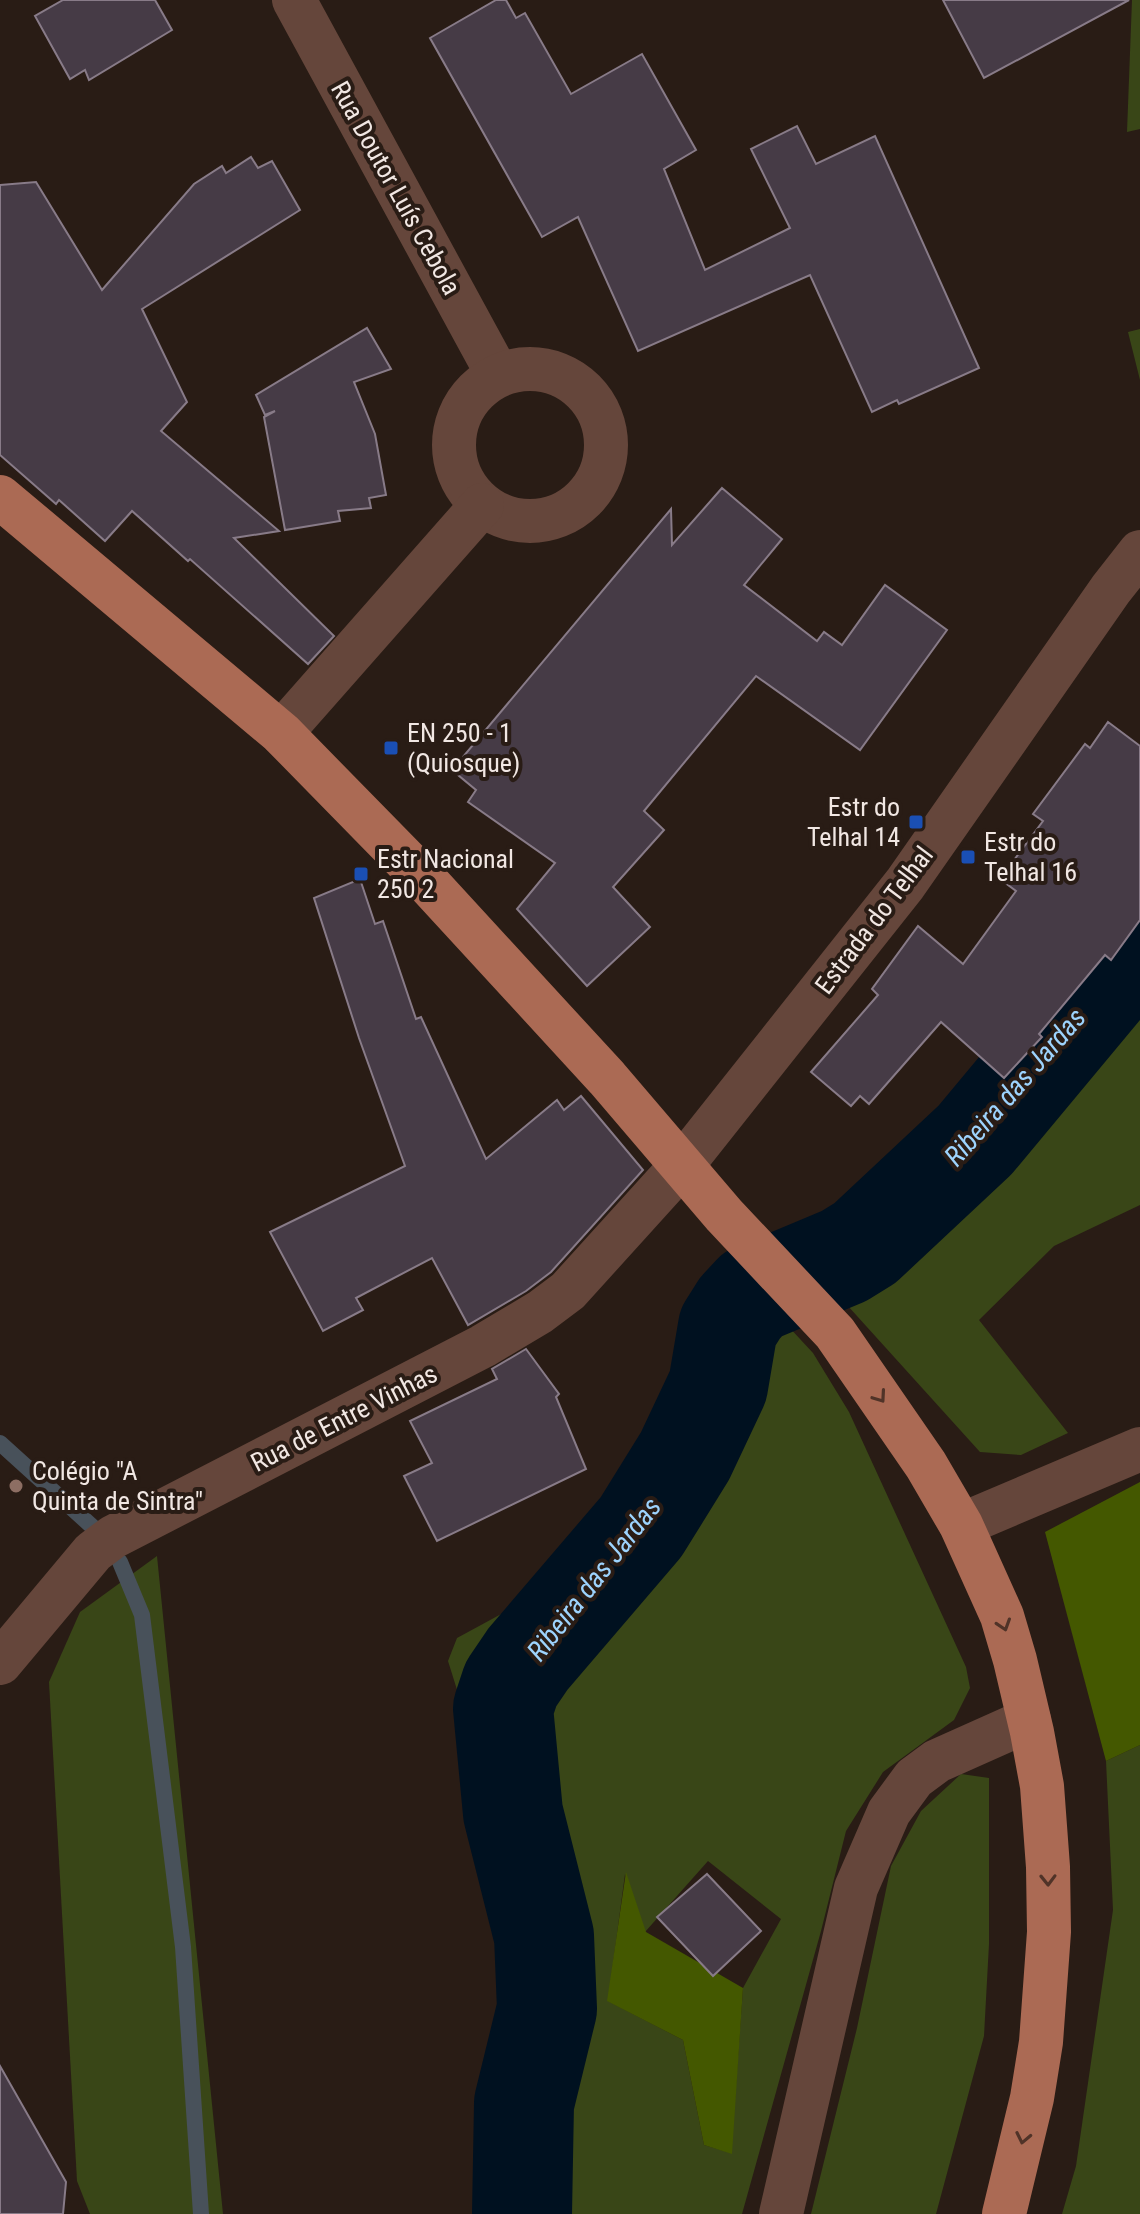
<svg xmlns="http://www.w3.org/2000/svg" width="1140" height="2214" viewBox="0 0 1140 2214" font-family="'Roboto Condensed',sans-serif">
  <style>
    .green { fill: #394617; fill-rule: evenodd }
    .forest { fill: #445800 }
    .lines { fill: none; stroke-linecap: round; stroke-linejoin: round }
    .stream { stroke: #48515a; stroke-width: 16 }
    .river { stroke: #001120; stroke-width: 100 }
    .building { fill: #463b46; stroke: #887b88; stroke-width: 2 }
    .minor { stroke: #65463b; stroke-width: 44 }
    .major { stroke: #ab6a54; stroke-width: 44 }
    .oneway { stroke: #503328 }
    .transit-dot { fill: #1a4fb4; stroke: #291c15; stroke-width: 3 }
    .education-dot { fill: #8d6e63; stroke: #291c15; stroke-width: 3 }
    .labels { text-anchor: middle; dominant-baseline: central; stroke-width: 8; stroke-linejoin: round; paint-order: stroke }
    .street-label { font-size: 26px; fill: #f1e7e3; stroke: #291c15 }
    .poi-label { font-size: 26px; fill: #f1e7e3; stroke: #291c15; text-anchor: start }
    .water-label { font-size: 28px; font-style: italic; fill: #9dd3fd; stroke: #291c15 }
  </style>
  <rect width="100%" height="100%" fill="#291c15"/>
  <g class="green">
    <polygon points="1132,0 1140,0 1140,129 1127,132"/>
    <polygon points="1140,329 1140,380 1128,332"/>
    <polygon points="1140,922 1140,1205 1054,1246 979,1320 1068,1433 1021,1455 980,1452 791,1243 856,1219 943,1137"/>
    <path d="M724,1257L813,1353L849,1412L966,1667L970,1688L954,1720L883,1772L846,1831L821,1931L742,2214H502L505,2124L516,2007L490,1795L448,1661L457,1638L536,1595L626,1482ZM708,1861L781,1919L743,1988L731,2153L704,2145L683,2040L608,2001L625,1874L645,1932Z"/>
    <polygon points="157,1556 223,2214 90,2214 77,2181 49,1682 80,1612"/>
    <polygon points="1140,1745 1140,2214 1062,2214 1076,2166 1113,1910 1106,1761"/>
    <polygon points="961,1774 989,1778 989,1944 984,2036 936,2214 811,2214 857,2028 891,1866 921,1811"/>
  </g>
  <g class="forest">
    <polygon points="1140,1482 1140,1745 1106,1761 1045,1532"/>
    <polygon points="626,1872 646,1932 743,1988 732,2154 704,2145 683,2040 607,2001"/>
  </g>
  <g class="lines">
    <g class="stream">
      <polyline points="0,1443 96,1530"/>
      <polyline points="120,1562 142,1615 183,1947 201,2214"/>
    </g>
    <polyline class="river" points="522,2214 524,2103 547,2009 544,1936 513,1813 503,1708 511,1684 528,1659 641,1527 685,1456 718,1386 728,1327 740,1308 753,1294 844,1256 865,1243 975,1140 1140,942"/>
  </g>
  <g class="building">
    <polygon points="63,0 155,0 172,30 89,80 85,70 70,79 35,16"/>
    <polygon points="496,0 506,0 516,18 525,13 571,94 642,54 696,150 664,169 705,270 790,228 751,149 797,126 816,164 875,136 979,368 899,404 897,400 872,412 810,275 638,351 578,217 542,237 430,38"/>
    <polygon points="943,0 1129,0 984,78"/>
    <polygon points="251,157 258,168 272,161 300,210 142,309 187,402 161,431 279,531 234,538 334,636 308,664 190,559 188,561 132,511 105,541 59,500 56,504 0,455 0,185 36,182 102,290 194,184 222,166 226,173"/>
    <polygon points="367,328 391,369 354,382 375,434 386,495 369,498 371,508 338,511 340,521 285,530 264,417 275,411 265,415 256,395"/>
    <polygon points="722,488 782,539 744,585 817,641 824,632 842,645 885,585 947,630 860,750 756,676 644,811 664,830 613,887 650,927 587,986 517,909 555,863 468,802 476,790 452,770 671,509 672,545"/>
    <polygon points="1108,722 1140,746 1140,920 1111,960 1105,955 1039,1034 1042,1037 1004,1078 941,1022 869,1104 860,1096 851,1106 811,1072 878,995 872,989 918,926 963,964 1016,891 1000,879 1043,821 1033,814 1085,744 1090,748"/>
    <polygon points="360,879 375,924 383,921 416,1019 421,1017 486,1159 557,1100 564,1110 581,1096 643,1170 551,1272 526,1291 468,1325 432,1258 356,1298 363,1310 323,1331 270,1232 405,1166 359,1038 314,898"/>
    <polygon points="526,1349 559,1394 556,1397 586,1469 437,1541 404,1476 432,1463 410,1421 497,1379 492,1369"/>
    <polygon points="707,1874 761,1931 713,1976 657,1917"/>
    <polygon points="0,2066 66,2182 63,2214 0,2214"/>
  </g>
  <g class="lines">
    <g class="minor">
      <polyline points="294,0 498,375"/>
      <circle cx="530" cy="445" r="76"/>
      <polyline points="281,733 482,505"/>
      <polyline points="961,1525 1140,1449"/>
      <polyline points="0,1663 93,1552 113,1537 483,1346 540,1312 568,1291 683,1164 905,884 1111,589 1140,552"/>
      <polyline points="781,2214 856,1888 889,1812 914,1778 937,1761 1029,1720"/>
    </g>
    <polyline class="major" points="0,497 281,733 425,880 607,1078 724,1215 835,1333 926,1465 961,1525 1002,1616 1015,1660 1032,1732 1042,1786 1048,1867 1049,1932 1041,2042 1032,2098 1004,2214"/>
  </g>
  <defs><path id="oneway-chevron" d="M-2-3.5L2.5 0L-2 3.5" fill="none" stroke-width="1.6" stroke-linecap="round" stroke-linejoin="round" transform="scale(2)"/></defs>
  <g class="oneway">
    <use href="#oneway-chevron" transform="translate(880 1397) rotate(55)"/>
    <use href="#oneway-chevron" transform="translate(1004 1625) rotate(72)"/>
    <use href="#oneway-chevron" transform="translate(1048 1880) rotate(89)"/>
    <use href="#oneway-chevron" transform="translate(1023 2138) rotate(102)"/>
  </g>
  <g class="transit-dot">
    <rect x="383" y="740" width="16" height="16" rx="4"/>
    <rect x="908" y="814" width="16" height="16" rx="4"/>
    <rect x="960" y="849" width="16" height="16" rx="4"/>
    <rect x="353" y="866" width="16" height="16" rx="4"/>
  </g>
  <circle class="education-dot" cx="16" cy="1486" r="8"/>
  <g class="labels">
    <g class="street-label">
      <text transform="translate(396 188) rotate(61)">Rua Doutor Luís Cebola</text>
      <text transform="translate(874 920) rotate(-53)">Estrada do Telhal</text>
      <text transform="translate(344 1418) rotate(-27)">Rua de Entre Vinhas</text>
    </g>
    <g class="poi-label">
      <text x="407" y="733">EN 250 - 1<tspan x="407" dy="30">(Quiosque)</tspan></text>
      <text x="900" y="807" text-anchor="end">Estr do<tspan x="900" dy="30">Telhal 14</tspan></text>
      <text x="984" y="842">Estr do<tspan x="984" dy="30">Telhal 16</tspan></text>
      <text x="377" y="859">Estr Nacional<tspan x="377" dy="30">250 2</tspan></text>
      <text x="32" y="1471">Colégio "A<tspan x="32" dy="30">Quinta de Sintra"</tspan></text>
    </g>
    <g class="water-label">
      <text transform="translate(1015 1087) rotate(-49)">Ribeira das Jardas</text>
      <text transform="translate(594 1579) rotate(-52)">Ribeira das Jardas</text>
    </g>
  </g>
</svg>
